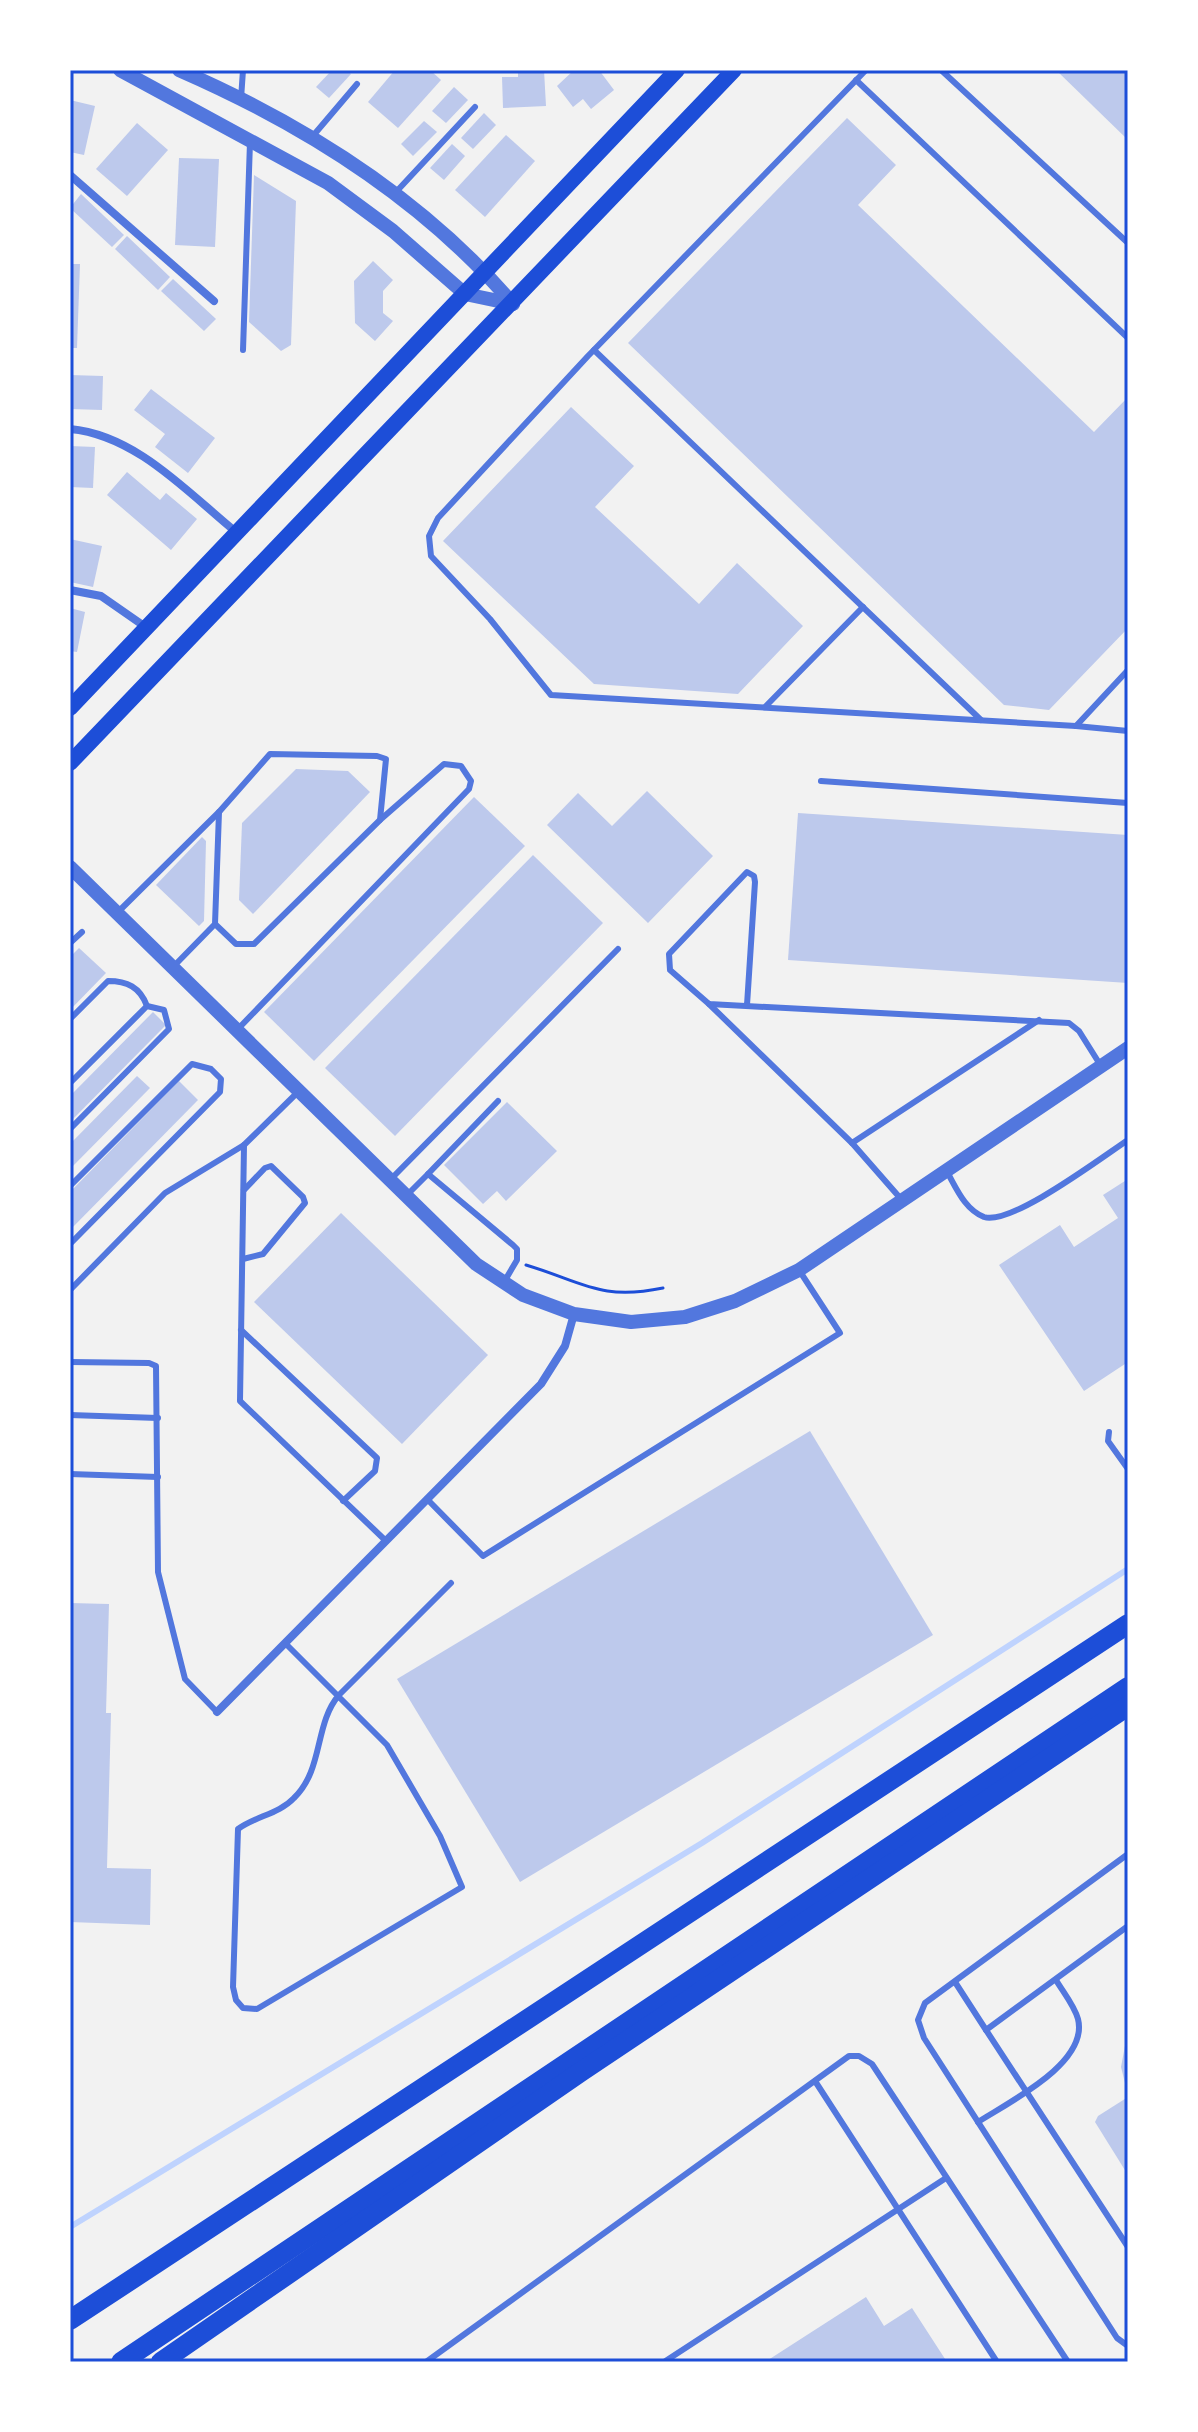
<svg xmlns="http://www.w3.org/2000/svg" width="1198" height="2432" viewBox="0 0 1198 2432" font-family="Lato,sans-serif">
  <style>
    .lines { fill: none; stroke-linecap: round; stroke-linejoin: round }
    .stream { stroke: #bfd3fe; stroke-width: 6 }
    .building { fill: #bdc9ec }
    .path { stroke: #1d4ed8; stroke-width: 3 }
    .service { stroke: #5277de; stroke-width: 6 }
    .minor { stroke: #5277de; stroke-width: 8 }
    .tertiary { stroke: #5277de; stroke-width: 14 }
    .secondary { stroke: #1d4ed8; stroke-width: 16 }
    .motorway { stroke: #1d4ed8; stroke-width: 20 }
    .neatline { fill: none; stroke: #1d4ed8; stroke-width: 3 }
  </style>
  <rect width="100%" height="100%" fill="#f2f2f2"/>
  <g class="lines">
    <polyline class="stream" points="70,2227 702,1843 1128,1569"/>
  </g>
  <g class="building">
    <polygon points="332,70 346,70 351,74 329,98 316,87"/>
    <polygon points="395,70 430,70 441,80 398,128 368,102"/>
    <polygon points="518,70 544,70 546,106 503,108 502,77 518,77"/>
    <polygon points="574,70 599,70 614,90 591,109 583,99 573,107 557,86"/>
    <polygon points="1056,70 1128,70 1128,140"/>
    <polygon points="454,87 468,100 446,123 432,111"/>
    <polygon points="70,100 95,106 84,155 70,152"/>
    <polygon points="484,113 496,125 473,149 461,138"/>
    <polygon points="847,118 896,165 858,205 1094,432 1128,397 1128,628 1049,710 1004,705 628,343"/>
    <polygon points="424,121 437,132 413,156 401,144"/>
    <polygon points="137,123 168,150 127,196 96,169"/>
    <polygon points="506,135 535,161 485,217 455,190"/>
    <polygon points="452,144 465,156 444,180 430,168"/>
    <polygon points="179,158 219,159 215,247 175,245"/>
    <polygon points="254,175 296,201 291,345 281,351 249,322"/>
    <polygon points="81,194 124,235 112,247 70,208"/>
    <polygon points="127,236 170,277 158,290 115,249"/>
    <polygon points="373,261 393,280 383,291 383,313 393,321 375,341 355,323 354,281"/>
    <polygon points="70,264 80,264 77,348 70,348"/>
    <polygon points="173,279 216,319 204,331 161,291"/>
    <polygon points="70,375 103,376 102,410 70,409"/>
    <polygon points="151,389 215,438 188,473 155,447 165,434 134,410"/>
    <polygon points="571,407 634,466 595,507 699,604 737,563 803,626 738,694 594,684 443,541"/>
    <polygon points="70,446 95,447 93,488 70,487"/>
    <polygon points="127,472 160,500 166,493 197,519 171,550 107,495"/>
    <polygon points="70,539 102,546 93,587 70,582"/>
    <polygon points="70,608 85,612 77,652 70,651"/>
    <polygon points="296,769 348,771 370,792 253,914 239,900 242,823"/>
    <polygon points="647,791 713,856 648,923 547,825 578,793 612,826"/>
    <polygon points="474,797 525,846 314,1061 264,1012"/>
    <polygon points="798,813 1128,835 1128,983 788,960"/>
    <polygon points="202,837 206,841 204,921 199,926 156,885"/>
    <polygon points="533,855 603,923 395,1136 325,1068"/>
    <polygon points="79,948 106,973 70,1010 70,957"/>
    <polygon points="153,1012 166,1025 70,1122 70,1096"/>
    <polygon points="137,1076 150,1088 70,1169 70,1144"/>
    <polygon points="179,1081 198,1100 70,1230 70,1192"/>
    <polygon points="507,1102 557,1151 506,1201 497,1191 483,1204 444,1165"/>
    <polygon points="1128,1179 1128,1362 1084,1391 999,1265 1060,1225 1074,1247 1118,1218 1103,1195"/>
    <polygon points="341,1213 488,1355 402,1444 254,1302"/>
    <polygon points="810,1431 933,1635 520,1882 397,1679"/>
    <polygon points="70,1603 109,1604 106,1713 111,1713 107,1868 151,1869 150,1925 70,1922"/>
    <polygon points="1127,2035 1128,2035 1128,2095 1121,2067"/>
    <polygon points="1128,2097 1128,2175 1095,2122 1098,2116"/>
    <polygon points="866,2297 884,2326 912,2308 947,2362 765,2362"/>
  </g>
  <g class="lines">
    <path class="path" d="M526,1265C583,1282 600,1301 663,1288"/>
    <g class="service">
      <polyline points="866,70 588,356 438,518 429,536 431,556 490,619 551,695 1076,726 1128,670"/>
      <polyline points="941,70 1128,243"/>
      <polyline points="856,80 1128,338"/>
      <polyline points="241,99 243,70"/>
      <polyline points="312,137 357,84"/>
      <polyline points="396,192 475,107"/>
      <polyline points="243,350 250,142"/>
      <polyline points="594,350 981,720"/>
      <polyline points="765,707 863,607"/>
      <polyline points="1076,726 1128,731"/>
      <polyline points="821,781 1128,803"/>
      <polyline points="117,913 219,812"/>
      <polyline points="70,943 82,932"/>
      <polyline points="173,967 215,924 219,812 270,754 377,756 386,759 380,820 254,944 236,944 215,924"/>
      <polyline points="709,1004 852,1143 1039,1020"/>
      <polyline points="747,1005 755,882 754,876 747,872 669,954 670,970 709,1004 1069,1023 1079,1031 1101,1066"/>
      <path d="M70,1019L108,981C127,981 140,987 147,1006"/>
      <polyline points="237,1030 469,789 471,781 461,766 444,764 380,820"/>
      <polyline points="70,1083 147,1006 164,1010 169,1029 70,1129"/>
      <polyline points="852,1143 901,1199"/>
      <polyline points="244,1145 240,1401 386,1541"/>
      <path d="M946,1170C956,1187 964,1209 984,1217C1011,1226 1102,1157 1128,1140"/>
      <polyline points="428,1174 498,1101"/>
      <polyline points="390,1180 618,949"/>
      <polyline points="70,1186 192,1064 211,1069 221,1079 220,1092 70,1244"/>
      <polyline points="407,1195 428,1174 513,1245 517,1249 517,1260 504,1282"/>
      <polyline points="243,1259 263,1254 305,1203 303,1197 271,1166 265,1168 244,1190"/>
      <polyline points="70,1290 165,1193 244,1145 299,1091"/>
      <polyline points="241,1330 377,1458 375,1471 343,1501"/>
      <polyline points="70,1362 149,1363 156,1366 158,1572 185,1679 217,1712"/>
      <polyline points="70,1415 158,1418"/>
      <polyline points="1109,1432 1108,1441 1128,1469"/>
      <polyline points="70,1474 158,1477"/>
      <polyline points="427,1499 483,1556 840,1333 799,1270"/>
      <path d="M285,1643L387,1745L440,1836L462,1887L257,2009L243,2008L236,2000L233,1987L238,1829C256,1816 279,1814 294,1798C324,1769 314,1724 339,1695L451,1583"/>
      <polyline points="1128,1854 925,2003 918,2020 924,2038 1117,2338 1128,2346"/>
      <polyline points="1128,1926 986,2030 1128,2247"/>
      <polyline points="955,1982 986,2030"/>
      <polyline points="815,2081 997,2362"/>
      <path d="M978,2122C1009,2102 1089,2063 1078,2019C1074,2005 1063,1992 1056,1980"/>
      <polyline points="426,2362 849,2056 859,2056 872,2064 1068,2362"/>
      <polyline points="664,2362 946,2178"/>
    </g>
    <g class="minor">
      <polyline points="70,175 214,301"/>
      <path d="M70,429C136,435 187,492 236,532"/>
      <polyline points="70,590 101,596 147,628"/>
      <polyline points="217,1712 541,1384 565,1346 574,1314"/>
    </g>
    <g class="tertiary">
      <polyline points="120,70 328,183 393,231 465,294 513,304"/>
      <path d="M179,70C303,124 424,200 513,304"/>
      <polyline points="70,867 476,1264 523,1295 574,1314 631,1322 685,1317 735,1301 799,1270 1128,1048"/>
    </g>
    <g class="secondary">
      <polyline points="70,708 677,70"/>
      <polyline points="70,763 734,70"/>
    </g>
    <g class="motorway">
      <polyline points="70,2320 1128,1624"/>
      <polyline points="121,2362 1128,1687"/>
      <polyline points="161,2362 582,2071 1128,1706"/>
    </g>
  </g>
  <rect width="1198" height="2432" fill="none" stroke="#ffffff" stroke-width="144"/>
  <rect x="72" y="72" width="1054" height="2288" class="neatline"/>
</svg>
